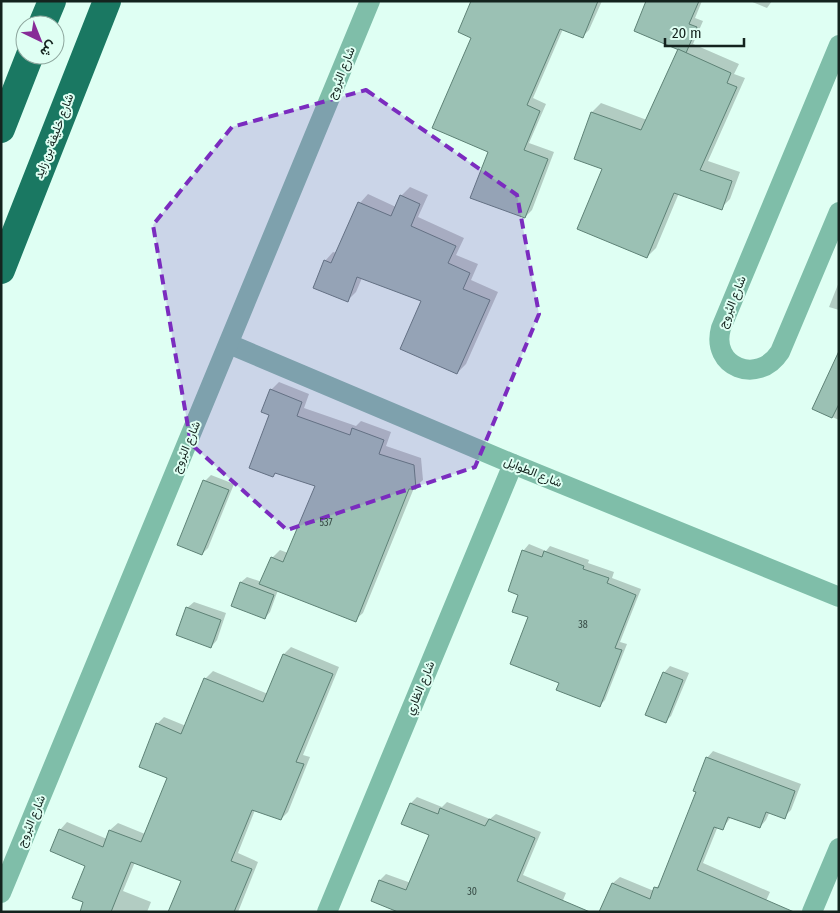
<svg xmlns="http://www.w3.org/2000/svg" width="840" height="913" viewBox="0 0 840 913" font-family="'Fira Sans Condensed',Vazirmatn,sans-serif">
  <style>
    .shadow { fill: #0003 }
    .building { fill: #9bc1b4; stroke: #5e8276 }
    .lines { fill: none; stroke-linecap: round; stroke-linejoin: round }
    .minor { stroke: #7fbea9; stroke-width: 20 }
    .trunk { stroke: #1a7862; stroke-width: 28 }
    .marked { fill: #7b2cbf; fill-opacity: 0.2; stroke: #7b2cbf; stroke-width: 4; stroke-dasharray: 10 6; stroke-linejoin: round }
    .labels { text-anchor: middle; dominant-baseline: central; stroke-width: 4; stroke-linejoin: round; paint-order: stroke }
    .number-label { font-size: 10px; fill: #364a44 }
    .street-label { font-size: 12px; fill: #14231e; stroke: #dffff3 }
  </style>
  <rect width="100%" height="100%" fill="#dffff3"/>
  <g class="shadow">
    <polygon points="473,1 602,1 589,30 582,37 563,29 533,98 546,104 529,143 554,152 532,210 525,217 489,151 472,37"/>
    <polygon points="647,1 702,1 695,18 703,21 693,44 739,64 734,74 745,78 708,161 740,172 730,199 721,208 679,193 656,248 647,257 604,168 576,158 592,112 601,103 647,120 679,50"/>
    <polygon points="750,1 772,1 767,8"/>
    <polygon points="410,187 428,195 418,217 464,238 456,255 478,264 471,280 498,292 466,364 457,373 423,301 362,278 356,292 348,300 325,261 333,252 337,253 360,203 368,194 396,207 401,196"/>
    <polygon points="839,282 839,310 829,307"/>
    <polygon points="839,361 839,420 814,409"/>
    <polygon points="279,382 309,394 304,408 356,426 361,421 391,432 386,446 421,458 423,480 414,488 363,613 355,620 278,590 270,612 265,618 233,605 241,582 247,577 262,582 272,558 280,550 288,553 316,486 277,472 273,476 271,390"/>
    <polygon points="211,475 234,484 208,548 202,554 205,481"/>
    <polygon points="529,544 546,551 550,546 589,560 588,563 614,572 612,578 641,589 620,642 627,644 605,700 599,706 561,682 520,594 510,590 524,550"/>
    <polygon points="194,602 226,613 217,640 211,647 187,608"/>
    <polygon points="291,647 339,667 303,755 310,757 288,812 281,819 255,810 238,853 258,862 238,912 192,912 183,880 135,862 123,891 151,902 147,912 81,912 85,901 86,865 60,830 67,822 107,839 110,830 118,823 145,834 168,777 157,724 164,717 186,726 206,678 213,671 268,694 284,654"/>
    <polygon points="670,666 689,673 671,716 665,722 664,673"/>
    <polygon points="713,751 801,784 791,810 784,817 770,811 766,820 760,827 731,817 723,828 718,826 703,863 770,892 761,912 601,912 613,883 620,877 654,891 662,881 698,791 707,758"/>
    <polygon points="417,797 442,807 447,802 490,819 496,814 541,832 523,875 566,893 558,912 397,912 380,880 386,874 411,883 430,835 411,803"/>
  </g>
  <g class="building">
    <polygon points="471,1 598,1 583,38 560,29 527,105 540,111 524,150 548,159 525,218 470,198 488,152 432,128 471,38 458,32"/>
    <polygon points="646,1 699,1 689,24 697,27 686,53 634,31"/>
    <polygon points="678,49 731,73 727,83 737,87 700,170 732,181 722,210 674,193 647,258 577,229 602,169 574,159 591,112 641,130"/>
    <polygon points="400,195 420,204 411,226 456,246 448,263 470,273 463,289 490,300 457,374 400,349 421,301 357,277 348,302 313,288 324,260 331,263 358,202 391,216"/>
    <polygon points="839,351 839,404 832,418 812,409"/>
    <polygon points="270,389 302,402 297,416 350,435 352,428 384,440 379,454 414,465 416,489 409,489 356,622 259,584 271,557 283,562 315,486 275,473 273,477 249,468 269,415 261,412"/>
    <polygon points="203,480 229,490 202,555 177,545"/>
    <polygon points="522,550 542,557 544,551 584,566 583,569 609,578 607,583 636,595 615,648 622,650 600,707 556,690 559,683 510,664 528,617 512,612 518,595 508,591"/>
    <polygon points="240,582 274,595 265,619 231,606"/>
    <polygon points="186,607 221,620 211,648 176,635"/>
    <polygon points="283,654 333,674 296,762 304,764 281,820 252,810 231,861 252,869 234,912 168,912 181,881 131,862 111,912 80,912 83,902 72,898 85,866 50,851 59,829 103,847 109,830 141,842 167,778 139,767 156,723 181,734 204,678 263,702"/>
    <polygon points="663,672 683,680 666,723 645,715"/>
    <polygon points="706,757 795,791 785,819 766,812 760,828 728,817 723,830 714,827 697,870 794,912 599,912 612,883 650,899 654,887 658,888 696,792 693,791"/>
    <polygon points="410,803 438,814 440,808 485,826 489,819 535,838 517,881 590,912 398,912 371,901 379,880 406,890 429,835 401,824"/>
  </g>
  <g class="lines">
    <g class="minor">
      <path d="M839,45L721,328C710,367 758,386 780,352L839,212"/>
      <polyline points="229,344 513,464 839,597"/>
      <polyline points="1,893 370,1"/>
      <polyline points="327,912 513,464"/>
      <polyline points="812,912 839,848"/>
    </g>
    <g class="trunk">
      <polyline points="42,25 52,1"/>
      <polyline points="1,129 30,55"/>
      <polyline points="1,270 107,1"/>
    </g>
  </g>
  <path class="marked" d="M366,90L517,195L539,314L475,467L287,530L191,444L153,225L232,127Z"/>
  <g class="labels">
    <g class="number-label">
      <text x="326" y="523">537</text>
      <text x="583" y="625">38</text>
      <text x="472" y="892">30</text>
    </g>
    <g class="street-label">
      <text transform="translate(341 73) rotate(-68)">شارع البُروج</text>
      <text transform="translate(54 136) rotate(-69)">شارع خليفة بن زايد</text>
      <text transform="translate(732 302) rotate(-68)">شارع البُروج</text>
      <text transform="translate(186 447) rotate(-67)">شارع البُروج</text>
      <text transform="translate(533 472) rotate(22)">شارع الطوايل</text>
      <text transform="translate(420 688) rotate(-67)">شارع الظاري</text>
      <text transform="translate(31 821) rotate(-67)">شارع البُروج</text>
    </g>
  </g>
  <rect width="840" height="913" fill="none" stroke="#14231e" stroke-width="5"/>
  <g transform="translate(40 40) rotate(137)"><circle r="24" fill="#dffff3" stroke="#8ea79e"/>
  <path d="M0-4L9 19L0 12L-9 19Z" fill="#872c97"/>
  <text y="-8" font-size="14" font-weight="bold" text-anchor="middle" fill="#14231e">ش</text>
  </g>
  <path d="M665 38v8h79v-8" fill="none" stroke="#14231e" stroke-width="2.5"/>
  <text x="672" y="38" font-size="15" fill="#14231e" stroke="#dffff3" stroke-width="4" paint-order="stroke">20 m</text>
</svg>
